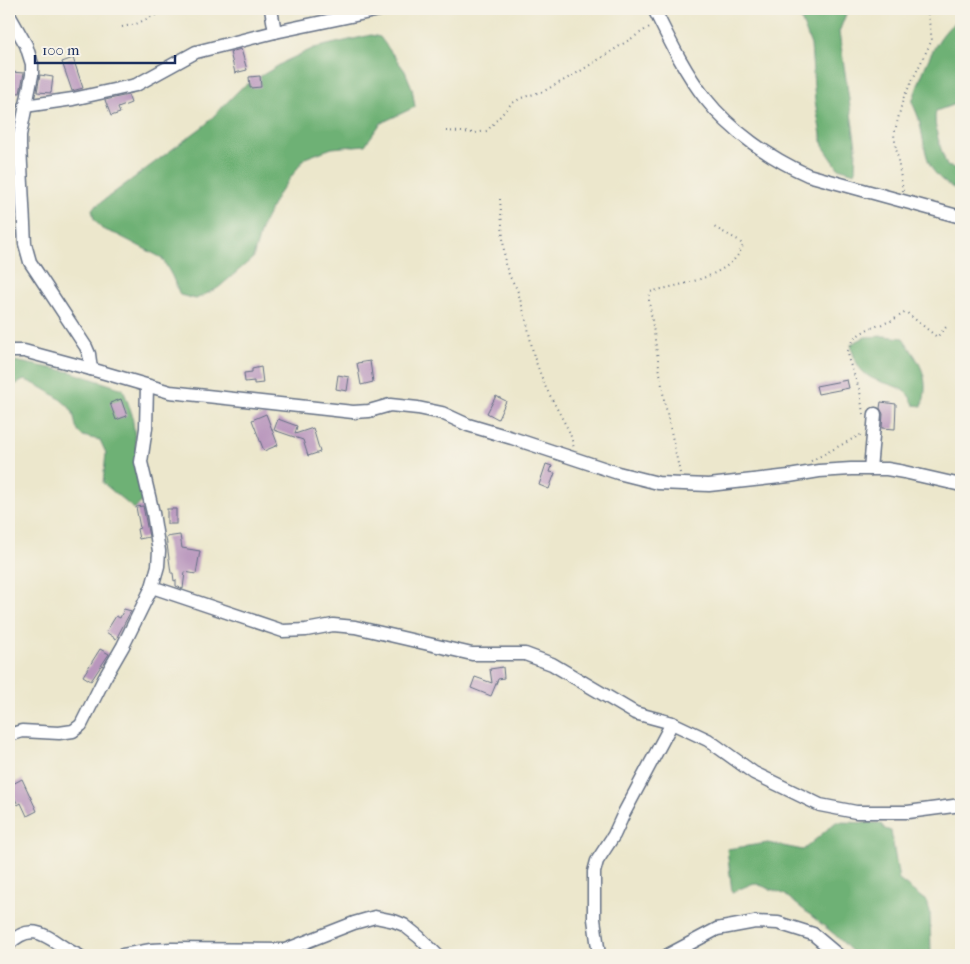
<svg xmlns="http://www.w3.org/2000/svg" width="970" height="964" viewBox="0 0 970 964" font-family="'IM FELL French Canon',serif">
  <style>
    .forest { fill: #6eb175; stroke: #44706a }
    .building { fill: #b997bd }
    .lines { fill: none; stroke-linecap: round; stroke-linejoin: round }
    .minor-casing { stroke: #646f84; stroke-width: 15 }
    .path { stroke: #646f84; stroke-width: 2; stroke-dasharray: 1 4; stroke-linecap: butt }
    .minor { stroke: #fff; stroke-width: 12 }
  </style>
  <rect width="100%" height="100%" fill="#f7f3e8"/>
  <filter id="ink" filterUnits="userSpaceOnUse"><feTurbulence type="fractalNoise" baseFrequency=".02" numOctaves="2"/><feDisplacementMap in="SourceGraphic" scale="10" xChannelSelector="R" yChannelSelector="G"/><feConvolveMatrix kernelMatrix="1 2 1 2 8 2 1 2 1" color-interpolation-filters="sRGB"/></filter>
  <filter id="wash" filterUnits="userSpaceOnUse"><feTurbulence type="fractalNoise" baseFrequency=".0096" numOctaves="4" result="noise"/><feDisplacementMap in="SourceGraphic" scale="20" xChannelSelector="R" yChannelSelector="G"/><feGaussianBlur stdDeviation="1.12" result="paint"/><feColorMatrix in="noise" values="0 0 0 0 0 0 0 0 0 0 0 0 0 0 0 0 0 1.4 0 .05"/><feComposite in="paint" operator="in"/></filter>
  <g filter="url(#wash)">
    <rect width="100%" height="100%" fill="#ece7cc"/>
    <g class="forest">
      <polygon points="797,9 848,9 839,32 856,147 855,173 838,168 823,146 815,101 811,45"/>
      <path d="M961,19V102L936,111C932,125 942,153 947,166L961,170V202L957,190C925,173 927,156 920,124C919,117 915,109 912,102C921,77 936,30 961,19Z"/>
      <polygon points="371,35 380,37 405,71 412,88 415,107 381,123 365,145 332,148 305,158 277,196 262,226 253,258 218,288 196,299 180,295 172,276 162,258 118,235 102,229 94,219 92,209 205,125 241,88 286,61 314,48"/>
      <path d="M884,336L903,338C919,362 931,376 922,406L914,405C900,370 860,398 851,344L865,337Z"/>
      <path d="M9,360L71,372L123,389L132,414L143,501L134,509L103,483L106,453L100,440C95,439 85,437 81,435C75,430 75,419 73,413C68,401 36,383 24,380L9,388Z"/>
      <polygon points="836,822 880,823 885,829 891,831 899,880 926,901 930,911 931,954 935,955 856,955 834,934 784,894 754,883 732,892 727,849 768,843 803,850"/>
    </g>
    <g id="blocks">
      <g class="building">
        <polygon points="241,49 247,70 235,73 230,52"/>
        <polygon points="73,58 83,88 72,91 62,62"/>
        <polygon points="11,72 24,73 20,93 9,92"/>
        <polygon points="40,75 53,77 51,93 37,92"/>
        <polygon points="260,76 261,87 250,88 249,77"/>
        <polygon points="128,95 131,103 118,108 120,113 111,116 105,100"/>
        <polygon points="370,361 373,382 361,385 357,363"/>
        <polygon points="261,367 263,383 254,384 254,381 245,382 244,373 252,372 252,369"/>
        <polygon points="338,375 349,377 347,391 336,389"/>
        <polygon points="847,380 849,388 818,394 816,386"/>
        <polygon points="496,396 506,401 498,419 487,413"/>
        <polygon points="121,399 127,416 116,420 110,403"/>
        <polygon points="881,402 896,404 895,429 882,428 883,414 880,408"/>
        <polygon points="266,414 278,445 264,451 252,420"/>
        <polygon points="278,419 297,426 295,434 313,428 320,452 308,456 303,440 274,430"/>
        <polygon points="546,464 552,466 550,472 555,473 549,489 539,485"/>
        <polygon points="143,506 149,537 139,539 137,529 140,528 136,507"/>
        <rect x="167" y="509" width="9" height="15"/>
        <polygon points="180,535 182,548 200,551 196,574 185,572 183,589 176,586 176,580 174,581 173,573 171,573 166,537"/>
        <polygon points="124,609 131,611 116,639 106,632 116,616 120,618"/>
        <polygon points="100,649 109,654 91,681 83,676"/>
        <polygon points="503,667 504,678 498,679 491,696 471,688 475,677 492,683 490,669"/>
        <polygon points="22,779 37,811 27,816 21,803 18,805 9,786"/>
      </g>
    </g>
  </g>
  <g filter="url(#ink)">
    <use href="#blocks" fill-opacity="0" stroke="#646f84" stroke-width="1"/>
    <g class="lines">
      <defs>
        <g id="minor">
          <path d="M654,9C669,39 684,71 705,98C731,131 770,158 808,175L961,217"/>
          <polyline points="9,15 26,45 32,64 32,75 20,135 20,146 25,244 30,262 36,271 86,347 89,354 91,369"/>
          <polyline points="275,32 384,9"/>
          <polyline points="25,106 73,99 136,85 196,52 275,32 271,9"/>
          <polyline points="9,351 24,351 91,369 170,392 353,412 369,411 390,405 418,408 442,413 468,425 512,438 618,473 658,483 709,485 789,476 819,471 851,469 887,469 904,472 961,485"/>
          <polyline points="870,469 875,414"/>
          <polyline points="152,587 283,631 306,630 333,625 355,627 472,654 525,654 552,664 635,713 672,723 708,740 754,773 820,805 856,812 908,812 961,805"/>
          <polyline points="9,735 22,731 59,733 73,731 81,725 104,679 123,646 152,587 158,566 159,551 153,513 141,462 146,428 147,386"/>
          <path d="M9,944C36,916 53,945 78,955"/>
          <polyline points="123,955 151,950 172,949 285,950 354,923 375,917 394,921 404,925 419,937 437,955"/>
          <polyline points="599,955 594,919 594,872 597,861 614,835 624,813 672,723"/>
          <polyline points="668,955 717,929 755,922 778,923 813,934 838,955"/>
        </g>
      </defs>
      <use href="#minor" class="minor-casing"/>
      <g class="path">
        <polyline points="122,27 136,24 168,9"/>
        <polyline points="446,131 475,133 487,131 511,104 521,98 544,91 579,72 651,26"/>
        <polyline points="903,191 894,135 903,99 932,40 927,9"/>
        <polyline points="500,199 505,264 510,277 517,289 527,323 534,357 545,386 570,433 574,448"/>
        <polyline points="863,414 860,391 849,361 848,351 855,337 868,329 891,321 906,312 937,337 948,325"/>
        <polyline points="811,461 862,434"/>
        <path d="M680,473L664,399L649,300L650,292C679,284 732,278 743,245L738,240L712,226"/>
      </g>
      <use href="#minor" class="minor"/>
    </g>
  </g>
  <rect width="970" height="964" fill="none" stroke="#f7f3e8" stroke-width="30"/>
  <path d="M35 55v8h140v-8" fill="none" stroke="#1b2f5e" stroke-width="2.5"/>
  <text x="42" y="55" font-size="15" fill="#1b2f5e" stroke="#f7f3e8" stroke-width="4" paint-order="stroke">100 m</text>
</svg>
